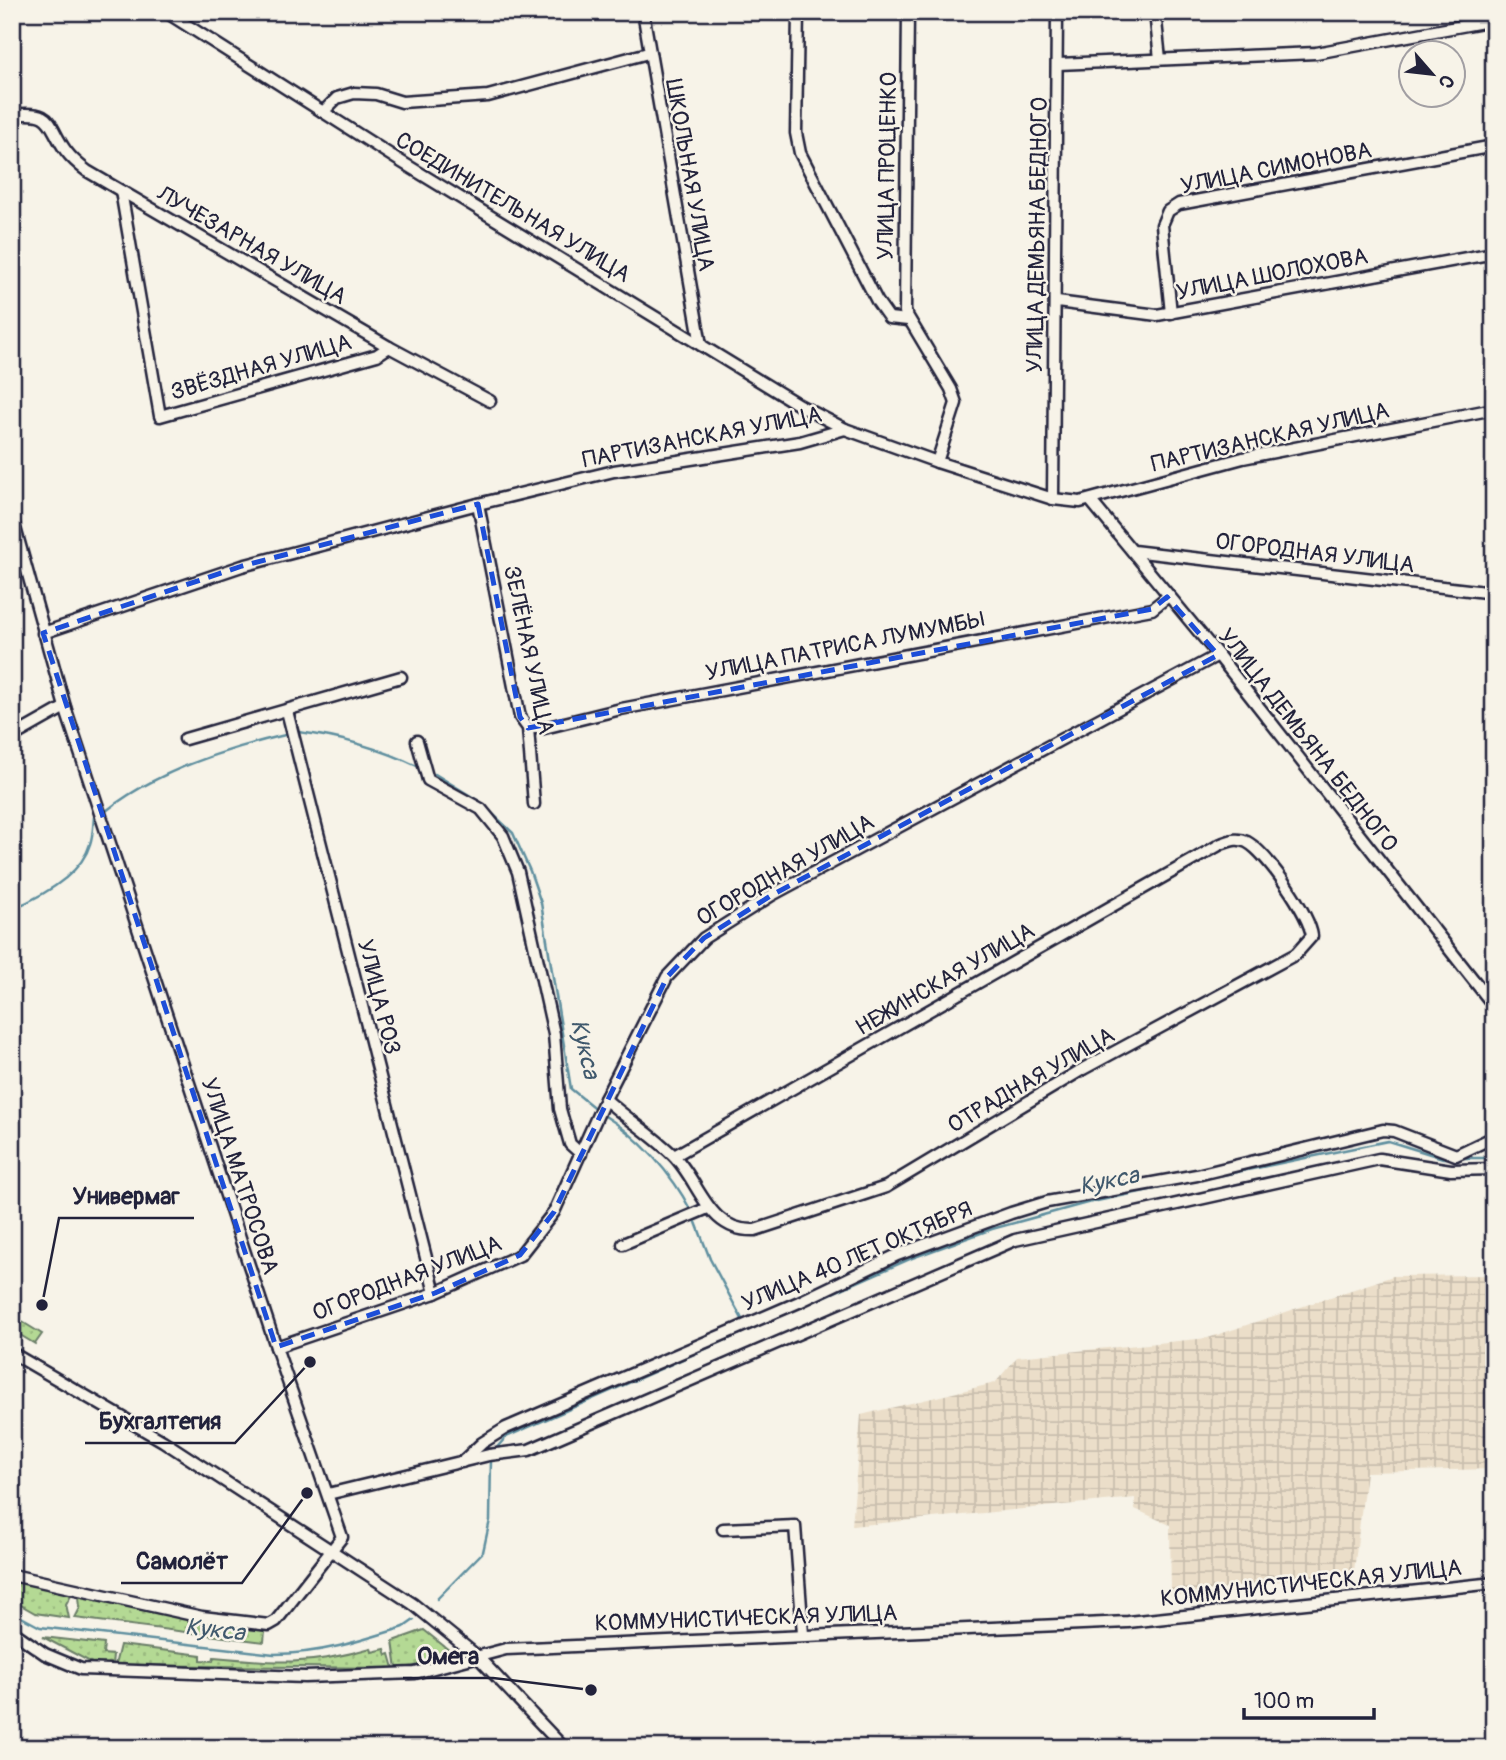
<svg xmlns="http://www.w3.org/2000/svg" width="1506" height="1760" viewBox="0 0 1506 1760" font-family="Pangolin,sans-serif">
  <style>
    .industrial { fill: url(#industrial-grid) }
    .grass { fill: url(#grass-dots); stroke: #6b7e68; stroke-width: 2 }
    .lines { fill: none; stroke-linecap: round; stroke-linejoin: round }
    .stream { stroke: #5f8f9f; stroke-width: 2.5 }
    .minor-casing { stroke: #22223b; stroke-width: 15 }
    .minor { stroke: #f7f3e8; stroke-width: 10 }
    .marked { fill: none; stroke: #1d4ed8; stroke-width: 5; stroke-dasharray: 14 9; stroke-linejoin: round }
    .labels { text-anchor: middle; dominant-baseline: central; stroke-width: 5; stroke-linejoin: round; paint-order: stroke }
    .street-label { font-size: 23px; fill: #22223b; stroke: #f7f3e8 }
    .water-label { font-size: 24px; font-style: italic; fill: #40596d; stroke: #f7f3e8 }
    .leader { fill: none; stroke: #22223b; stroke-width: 2.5 }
    .callout-dot { fill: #22223b; stroke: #f7f3e8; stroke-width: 2.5 }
    .callout-label { font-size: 24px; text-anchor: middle; font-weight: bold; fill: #22223b; stroke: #f7f3e8; stroke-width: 5; stroke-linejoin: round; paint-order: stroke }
  </style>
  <defs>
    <pattern id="industrial-grid" width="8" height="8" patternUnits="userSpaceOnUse" patternTransform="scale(1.75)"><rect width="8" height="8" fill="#ebdec9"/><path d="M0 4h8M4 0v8" fill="none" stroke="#c9beae"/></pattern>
    <pattern id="grass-dots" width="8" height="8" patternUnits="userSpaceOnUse" patternTransform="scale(1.75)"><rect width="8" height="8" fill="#b4d994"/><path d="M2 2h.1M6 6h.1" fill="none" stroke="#9aba80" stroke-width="1.8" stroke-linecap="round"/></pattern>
  </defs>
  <rect width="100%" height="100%" fill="#f7f3e8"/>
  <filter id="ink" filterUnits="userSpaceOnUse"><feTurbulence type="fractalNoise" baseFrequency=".0143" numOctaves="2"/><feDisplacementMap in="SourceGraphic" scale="14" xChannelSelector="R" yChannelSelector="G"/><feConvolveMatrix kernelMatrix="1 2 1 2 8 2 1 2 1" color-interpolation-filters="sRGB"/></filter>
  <g filter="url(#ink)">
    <polygon class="industrial" points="1494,1275 1494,1469 1366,1472 1354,1571 1171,1596 1170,1525 1135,1509 1135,1498 852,1526 861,1415 995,1383 1017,1357 1208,1338 1393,1276"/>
    <g class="grass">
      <polygon points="16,1318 42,1334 35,1344 12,1330"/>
      <polygon points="12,1580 72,1593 66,1604 69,1618 35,1613 12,1600"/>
      <polygon points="79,1596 265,1631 264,1642 75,1618 80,1608"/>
      <polygon points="424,1630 455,1655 449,1660 397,1669 393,1641"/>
      <polygon points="43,1637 104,1644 103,1654 113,1655 112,1665 94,1664"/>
      <path d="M120,1645L201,1655V1660L213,1661L214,1657C277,1663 309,1666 371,1648L372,1652L385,1649L387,1655L390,1654L394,1668L115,1665Z"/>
    </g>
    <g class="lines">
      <g class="stream">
        <path d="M298,732C341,737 380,748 419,767"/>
        <polyline points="435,774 479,801 513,833 530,871 541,903 571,1089 597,1110"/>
        <path d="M106,811C155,772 225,749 285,735"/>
        <path d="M12,909C40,897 81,876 90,844C93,836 93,826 94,817"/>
        <path d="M602,1114C638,1136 672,1173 691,1211"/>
        <polyline points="694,1217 710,1259 742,1319"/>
        <polyline points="493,1452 506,1437 912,1258 992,1229 1087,1203 1388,1141 1443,1158 1494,1158"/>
        <polyline points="437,1599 483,1552 490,1520 491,1458"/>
        <path d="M12,1612L40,1627L274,1654C321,1654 360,1641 404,1627L414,1620"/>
      </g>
      <defs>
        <g id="minor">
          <polyline points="166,12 400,161 799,405 845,429 937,462 1053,499 1080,502 1243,458 1494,409"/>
          <polyline points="643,12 701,345"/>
          <polyline points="798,12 796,133 800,153 877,301 889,318 908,320"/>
          <polyline points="908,12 905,312 951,389 956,403 937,462"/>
          <polyline points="1155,12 1160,59"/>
          <polyline points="1058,64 1316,53 1494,20"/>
          <polyline points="323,112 337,98 354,93 376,94 402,102 488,96 648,53"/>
          <path d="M12,115C55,110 46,123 66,151C72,159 79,165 87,171L389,347L490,401"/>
          <polyline points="121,191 160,416 377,355 389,347"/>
          <polyline points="1057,302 1157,315 1494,253"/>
          <polyline points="1171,313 1162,225 1168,211 1179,204 1494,146"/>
          <polyline points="1053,499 1057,12"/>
          <polyline points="1090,500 1218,655 1494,1006"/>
          <polyline points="478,504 520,717 528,728 534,804"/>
          <polyline points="12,517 65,707 276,1347 342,1537 276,1621 269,1625 202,1617 12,1575"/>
          <polyline points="1133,551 1494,593"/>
          <polyline points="43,633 242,566 478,504 614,471 800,442 845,429"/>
          <polyline points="287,711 435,1293"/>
          <polyline points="528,728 544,728 621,709 1152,609 1167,597"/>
          <polyline points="12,737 65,707"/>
          <polyline points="185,739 401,677"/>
          <polyline points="417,741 428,780 481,809 503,836 518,872 554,1034 560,1109 570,1144 581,1154"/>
          <path d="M605,1099C626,1118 651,1134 672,1154C700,1180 706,1232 755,1230L886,1187L1083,1069L1296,954L1312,936C1309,914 1267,853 1247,842C1237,837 1230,841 1221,844L674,1156"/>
          <polyline points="623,1244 708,1208"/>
          <polyline points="276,1347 435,1293 520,1255 554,1212 605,1099 667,977 704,938 772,895 1218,655"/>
          <polyline points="12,1353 163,1441 413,1604 477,1656 564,1748"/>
          <polyline points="462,1462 482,1443 506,1428 799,1302 897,1255 1011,1213 1047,1202 1197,1175 1383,1130 1394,1131 1456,1155 1494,1137"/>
          <polyline points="328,1494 489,1455 529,1450 1015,1240 1379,1159 1451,1170 1494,1169"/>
          <polyline points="723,1529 795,1526 803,1634"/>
          <polyline points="12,1631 45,1654 81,1669 305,1677 415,1673 506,1649 1128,1622 1494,1583"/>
        </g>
      </defs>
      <use href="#minor" class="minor-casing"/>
      <use href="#minor" class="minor"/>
    </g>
  </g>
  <path class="marked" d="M478,504L520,717L528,728L1152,609L1167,597L1218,655L772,895L704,938L667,977L554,1212L520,1255L435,1293L276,1347L43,633L242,566Z"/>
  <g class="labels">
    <g class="street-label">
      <text transform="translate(887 166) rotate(-89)">УЛИЦА ПРОЦЕНКО</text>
      <text transform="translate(1276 168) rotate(-11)">УЛИЦА СИМОНОВА</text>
      <text transform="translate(690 175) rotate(80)">ШКОЛЬНАЯ УЛИЦА</text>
      <text transform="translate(513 207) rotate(31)">СОЕДИНИТЕЛЬНАЯ УЛИЦА</text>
      <text transform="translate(1037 235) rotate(-89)">УЛИЦА ДЕМЬЯНА БЕДНОГО</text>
      <text transform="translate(252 245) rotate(30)">ЛУЧЕЗАРНАЯ УЛИЦА</text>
      <text transform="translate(1272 274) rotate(-11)">УЛИЦА ШОЛОХОВА</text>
      <text transform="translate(261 367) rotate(-16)">ЗВЁЗДНАЯ УЛИЦА</text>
      <text transform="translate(702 437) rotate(-11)">ПАРТИЗАНСКАЯ УЛИЦА</text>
      <text transform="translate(1270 437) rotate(-13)">ПАРТИЗАНСКАЯ УЛИЦА</text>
      <text transform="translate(1315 553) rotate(7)">ОГОРОДНАЯ УЛИЦА</text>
      <text transform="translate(845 646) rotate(-11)">УЛИЦА ПАТРИСА ЛУМУМБЫ</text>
      <text transform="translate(529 650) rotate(78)">ЗЕЛЁНАЯ УЛИЦА</text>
      <text transform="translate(1308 740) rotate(52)">УЛИЦА ДЕМЬЯНА БЕДНОГО</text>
      <text transform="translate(785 870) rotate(-30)">ОГОРОДНАЯ УЛИЦА</text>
      <text transform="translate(945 979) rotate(-30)">НЕЖИНСКАЯ УЛИЦА</text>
      <text transform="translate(379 997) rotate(76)">УЛИЦА РОЗ</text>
      <text transform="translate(1031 1080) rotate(-30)">ОТРАДНАЯ УЛИЦА</text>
      <text transform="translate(240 1176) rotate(72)">УЛИЦА МАТРОСОВА</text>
      <text transform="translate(857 1256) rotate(-23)">УЛИЦА 40 ЛЕТ ОКТЯБРЯ</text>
      <text transform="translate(407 1278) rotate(-21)">ОГОРОДНАЯ УЛИЦА</text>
      <text transform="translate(1311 1583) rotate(-6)">КОММУНИСТИЧЕСКАЯ УЛИЦА</text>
      <text transform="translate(746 1618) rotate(-2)">КОММУНИСТИЧЕСКАЯ УЛИЦА</text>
    </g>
    <g class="water-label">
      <text transform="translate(585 1049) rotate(77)">Кукса</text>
      <text transform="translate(1109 1181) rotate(-12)">Кукса</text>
      <text transform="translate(215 1630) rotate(6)">Кукса</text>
    </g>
  </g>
  <path class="leader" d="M42 1305L59 1218H194M310 1362L235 1443H85M307 1493L242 1583H121M591 1690L493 1678H403"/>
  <g class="callout-dot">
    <circle cx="42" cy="1305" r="7"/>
    <circle cx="310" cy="1362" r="7"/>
    <circle cx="307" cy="1493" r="7"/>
    <circle cx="591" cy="1690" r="7"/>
  </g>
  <g class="callout-label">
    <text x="126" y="1204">Универмаг</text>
    <text x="160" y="1429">Бухгалтегия</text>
    <text x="182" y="1569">Самолёт</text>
    <text x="448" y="1664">Омега</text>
  </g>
  <rect width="1506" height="1760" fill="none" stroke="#f7f3e8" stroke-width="42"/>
  <rect x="21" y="21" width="1464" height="1718" fill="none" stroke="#22223b" stroke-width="2.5" filter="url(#ink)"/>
  <g transform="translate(1432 74) rotate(118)"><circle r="33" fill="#f7f3e8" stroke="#a29fa3" stroke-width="2"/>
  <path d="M0-5L12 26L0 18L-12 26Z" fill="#22223b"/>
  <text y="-10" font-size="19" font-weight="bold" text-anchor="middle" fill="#22223b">С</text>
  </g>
  <path d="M1244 1708v10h130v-10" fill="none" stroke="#22223b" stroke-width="3.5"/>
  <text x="1254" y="1708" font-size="21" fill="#22223b" stroke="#f7f3e8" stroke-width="5" paint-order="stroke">100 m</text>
</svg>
